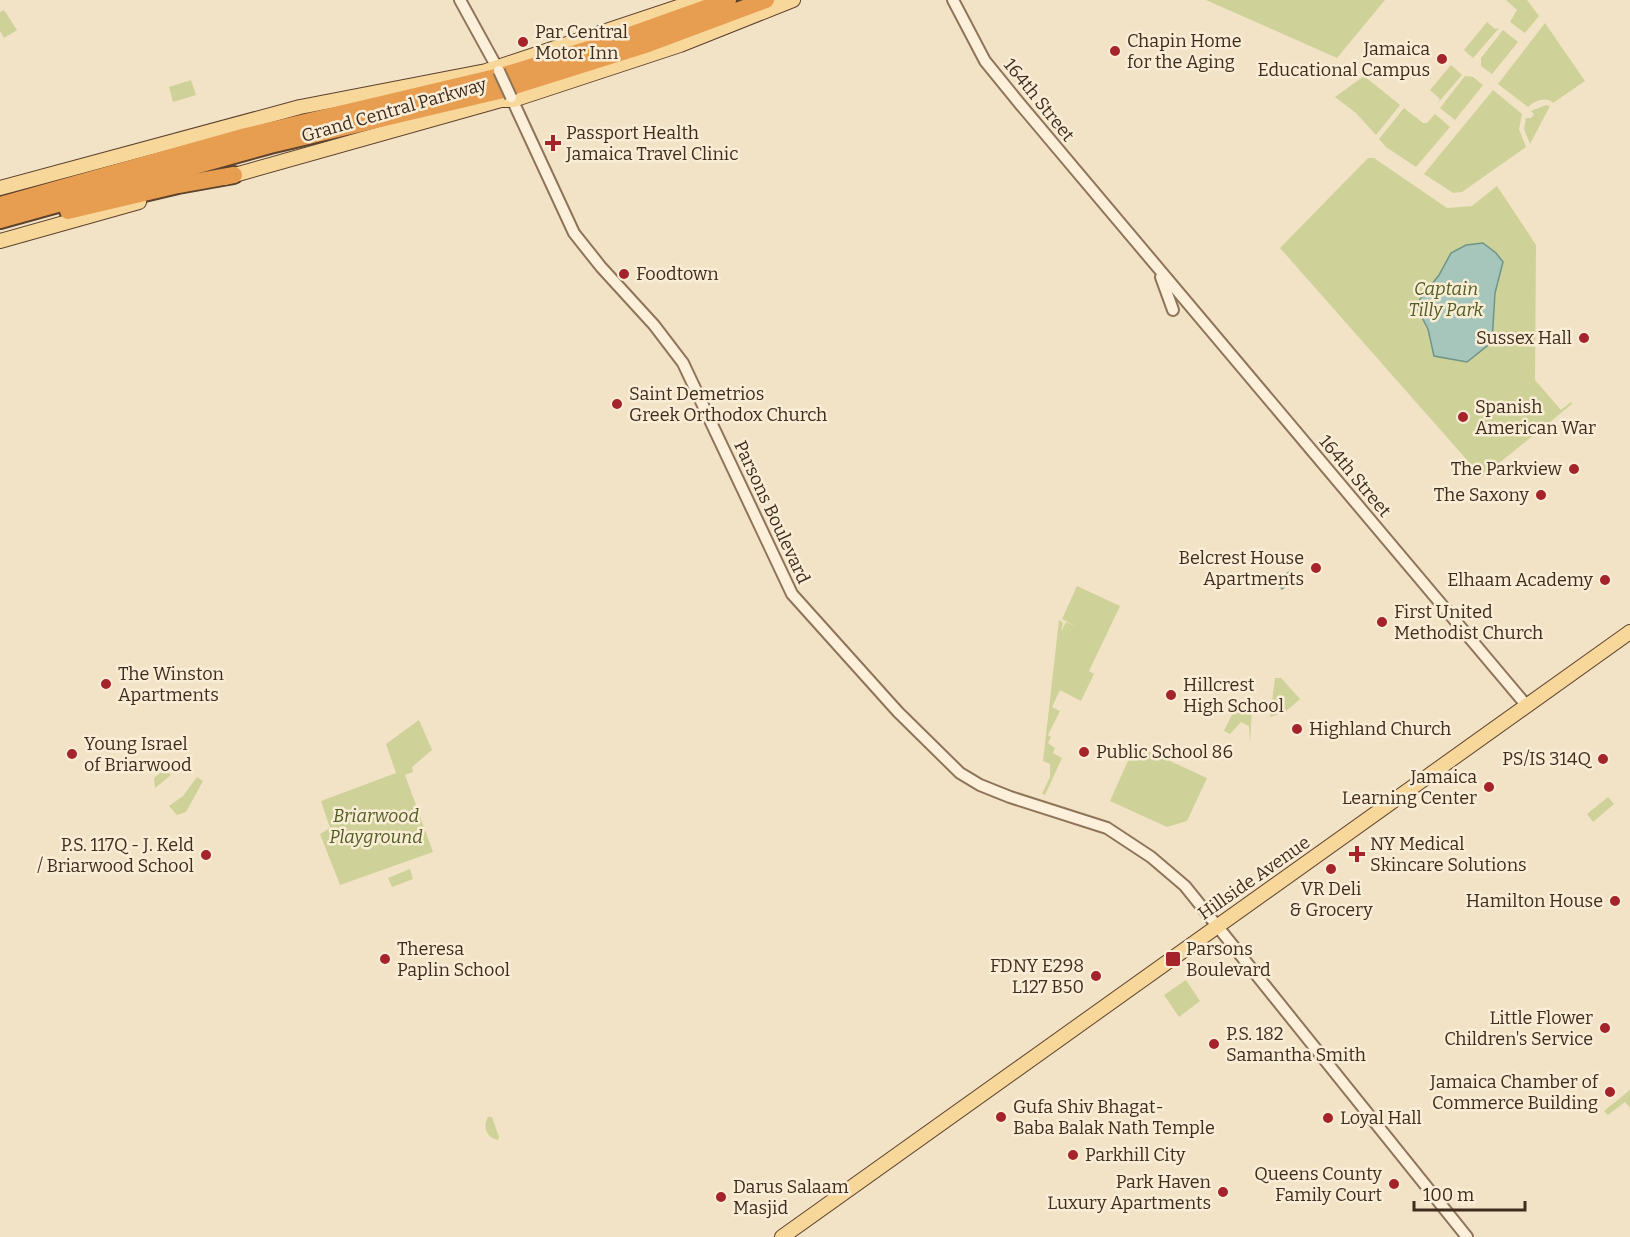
<svg xmlns="http://www.w3.org/2000/svg" width="1630" height="1237" viewBox="0 0 1630 1237" font-family="Bitter,serif">
  <style>
    .green { fill: #ced298 }
    .water { fill: #a7c6bb; stroke: #6d9589; stroke-width: 1.5 }
    .lines { fill: none; stroke-linecap: round; stroke-linejoin: round }
    .minor-casing { stroke: #907459; stroke-width: 14 }
    .major-casing { stroke: #5d422e; stroke-width: 16 }
    .highway-casing { stroke: #5d422e; stroke-width: 20 }
    .minor { stroke: #fcf0da; stroke-width: 10 }
    .major { stroke: #f8d79b; stroke-width: 14 }
    .highway { stroke: #e89e50; stroke-width: 16 }
    .minor-bridge-casing { stroke: #907459; stroke-width: 14; stroke-linecap: butt }
    .minor-bridge { stroke: #fcf0da; stroke-width: 10 }
    .poi-dot { fill: #a5232a; stroke: #f9edd6; stroke-width: 2 }
    .labels { text-anchor: middle; dominant-baseline: central; stroke-width: 5; stroke-linejoin: round; paint-order: stroke }
    .poi-label { font-size: 18px; fill: #3f2c1e; stroke: #f9edd6; text-anchor: start }
    .street-label { font-size: 18px; fill: #3f2c1e; stroke: #f9edd6 }
    .park-label { font-size: 18px; font-style: italic; fill: #515d23; stroke: #f9edd6 }
  </style>
  <rect width="100%" height="100%" fill="#f2e3c6"/>
  <g class="green">
    <polygon points="1206,0 1385,0 1337,58"/>
    <polygon points="1506,0 1527,0 1539,16 1525,33 1510,22 1517,10"/>
    <polygon points="4,10 17,30 4,38 0,31 0,12"/>
    <polygon points="1487,22 1495,29 1499,28 1473,58 1464,50"/>
    <path d="M1545,23L1585,81L1553,103C1546,96 1535,101 1528,107L1498,84Z"/>
    <polygon points="1503,30 1518,42 1492,74 1481,66 1481,58"/>
    <polygon points="1451,65 1462,75 1436,105 1440,99 1430,90"/>
    <polygon points="1364,76 1400,105 1376,135 1356,113 1335,97"/>
    <polygon points="1465,76 1473,77 1483,85 1455,120 1440,108"/>
    <polygon points="191,80 196,95 173,102 169,87"/>
    <polygon points="1493,90 1522,114 1519,129 1526,147 1462,192 1453,193 1424,174"/>
    <polygon points="1546,105 1550,106 1530,144 1524,129 1526,118 1531,118 1534,114 1531,111"/>
    <polygon points="1404,108 1423,123 1427,123 1435,114 1450,127 1416,167 1386,147 1379,139"/>
    <polygon points="1368,158 1374,158 1447,208 1472,206 1497,186 1536,245 1535,380 1561,410 1571,402 1572,404 1482,477 1280,248"/>
    <polygon points="1077,586 1120,606 1089,671 1094,674 1081,701 1060,690 1052,707 1060,711 1048,735 1051,737 1048,743 1055,748 1053,753 1062,758 1045,795 1042,794 1050,777 1050,764 1043,761 1059,620 1063,623 1061,632 1066,622 1077,627 1062,619"/>
    <polygon points="1275,678 1281,678 1300,699 1285,712 1270,717"/>
    <polygon points="1238,702 1252,709 1250,743 1249,726 1241,722 1230,734 1224,731"/>
    <polygon points="419,720 432,750 412,767 413,772 405,775 433,852 340,885 320,834 330,828 321,801 396,773 386,744"/>
    <polygon points="1135,745 1207,778 1187,821 1167,827 1110,801"/>
    <polygon points="167,772 171,775 155,788 154,778 160,773"/>
    <polygon points="197,777 203,781 186,812 177,815 169,806 183,796"/>
    <polygon points="1608,797 1614,804 1593,822 1587,814"/>
    <polygon points="410,869 413,879 392,887 388,878"/>
    <polygon points="1186,980 1200,1001 1179,1017 1164,995"/>
    <polygon points="1630,1090 1630,1108 1625,1102 1608,1115 1604,1111"/>
    <path d="M488,1117H492L499,1137L498,1140C487,1138 482,1127 488,1117Z"/>
  </g>
  <g class="water">
    <polygon points="1483,243 1496,253 1503,262 1495,293 1492,342 1467,362 1434,356 1428,329 1418,310 1420,299 1439,275 1451,253 1466,245"/>
    <polygon points="1290,571 1296,578 1282,589 1277,582"/>
  </g>
  <g class="lines">
    <defs>
      <g id="minor">
        <polyline points="460,0 499,71"/>
        <polyline points="953,0 985,61 1020,104 1527,706"/>
        <polyline points="511,97 574,233 601,267 654,325 683,363 792,594 898,712 960,773 980,785 1010,797 1107,828 1151,857 1185,886 1467,1237"/>
        <polyline points="1161,277 1173,310"/>
      </g>
      <g id="major">
        <polyline points="224,178 501,100 513,100 680,45 793,0"/>
        <polyline points="0,188 300,107 486,71 699,0"/>
        <polyline points="0,241 139,202"/>
        <polyline points="782,1237 1630,632"/>
      </g>
      <g id="highway">
        <polyline points="0,205 246,136 504,75 602,45 728,0"/>
        <polyline points="68,211 178,185 234,175"/>
        <polyline points="0,220 270,145 499,91 648,44 766,0"/>
      </g>
    </defs>
    <use href="#minor" class="minor-casing"/>
    <use href="#major" class="major-casing"/>
    <use href="#highway" class="highway-casing"/>
    <use href="#minor" class="minor"/>
    <use href="#major" class="major"/>
    <use href="#highway" class="highway"/>
    <defs>
      <polyline id="minor-bridge" points="499,71 511,97"/>
    </defs>
    <use href="#minor-bridge" class="minor-bridge-casing"/>
    <use href="#minor-bridge" class="minor-bridge"/>
  </g>
  <g class="poi-dot">
    <circle cx="523" cy="42" r="6"/>
    <circle cx="1115" cy="51" r="6"/>
    <circle cx="1442" cy="59" r="6"/>
    <path d="M550 134h6v6h6v6h-6v6h-6v-6h-6v-6h6z"/>
    <circle cx="624" cy="274" r="6"/>
    <circle cx="1584" cy="338" r="6"/>
    <circle cx="617" cy="404" r="6"/>
    <circle cx="1463" cy="417" r="6"/>
    <circle cx="1574" cy="469" r="6"/>
    <circle cx="1541" cy="495" r="6"/>
    <circle cx="1316" cy="568" r="6"/>
    <circle cx="1605" cy="580" r="6"/>
    <circle cx="1382" cy="622" r="6"/>
    <circle cx="106" cy="684" r="6"/>
    <circle cx="1171" cy="695" r="6"/>
    <circle cx="1297" cy="729" r="6"/>
    <circle cx="1084" cy="752" r="6"/>
    <circle cx="72" cy="754" r="6"/>
    <circle cx="1603" cy="759" r="6"/>
    <circle cx="1489" cy="787" r="6"/>
    <path d="M1354 845h6v6h6v6h-6v6h-6v-6h-6v-6h6z"/>
    <circle cx="206" cy="855" r="6"/>
    <circle cx="1331" cy="869" r="6"/>
    <circle cx="1615" cy="901" r="6"/>
    <circle cx="385" cy="959" r="6"/>
    <rect x="1165" y="951" width="16" height="16" rx="3"/>
    <circle cx="1096" cy="976" r="6"/>
    <circle cx="1605" cy="1028" r="6"/>
    <circle cx="1214" cy="1044" r="6"/>
    <circle cx="1610" cy="1092" r="6"/>
    <circle cx="1001" cy="1117" r="6"/>
    <circle cx="1328" cy="1118" r="6"/>
    <circle cx="1073" cy="1155" r="6"/>
    <circle cx="1394" cy="1184" r="6"/>
    <circle cx="1223" cy="1192" r="6"/>
    <circle cx="721" cy="1197" r="6"/>
  </g>
  <g class="labels">
    <g class="poi-label">
      <text x="535" y="32">Par Central<tspan x="535" dy="21">Motor Inn</tspan></text>
      <text x="1127" y="41">Chapin Home<tspan x="1127" dy="21">for the Aging</tspan></text>
      <text x="1430" y="49" text-anchor="end">Jamaica<tspan x="1430" dy="21">Educational Campus</tspan></text>
      <text x="566" y="133">Passport Health<tspan x="566" dy="21">Jamaica Travel Clinic</tspan></text>
      <text x="636" y="274">Foodtown</text>
      <text x="1572" y="338" text-anchor="end">Sussex Hall</text>
      <text x="629" y="394">Saint Demetrios<tspan x="629" dy="21">Greek Orthodox Church</tspan></text>
      <text x="1475" y="407">Spanish<tspan x="1475" dy="21">American War</tspan></text>
      <text x="1562" y="469" text-anchor="end">The Parkview</text>
      <text x="1529" y="495" text-anchor="end">The Saxony</text>
      <text x="1304" y="558" text-anchor="end">Belcrest House<tspan x="1304" dy="21">Apartments</tspan></text>
      <text x="1593" y="580" text-anchor="end">Elhaam Academy</text>
      <text x="1394" y="612">First United<tspan x="1394" dy="21">Methodist Church</tspan></text>
      <text x="118" y="674">The Winston<tspan x="118" dy="21">Apartments</tspan></text>
      <text x="1183" y="685">Hillcrest<tspan x="1183" dy="21">High School</tspan></text>
      <text x="1309" y="729">Highland Church</text>
      <text x="84" y="744">Young Israel<tspan x="84" dy="21">of Briarwood</tspan></text>
      <text x="1096" y="752">Public School 86</text>
      <text x="1591" y="759" text-anchor="end">PS/IS 314Q</text>
      <text x="1477" y="777" text-anchor="end">Jamaica<tspan x="1477" dy="21">Learning Center</tspan></text>
      <text x="1370" y="844">NY Medical<tspan x="1370" dy="21">Skincare Solutions</tspan></text>
      <text x="194" y="845" text-anchor="end">P.S. 117Q - J. Keld<tspan x="194" dy="21">/ Briarwood School</tspan></text>
      <text x="1331" y="889" text-anchor="middle">VR Deli<tspan x="1331" dy="21">&amp; Grocery</tspan></text>
      <text x="1603" y="901" text-anchor="end">Hamilton House</text>
      <text x="397" y="949">Theresa<tspan x="397" dy="21">Paplin School</tspan></text>
      <text x="1186" y="949">Parsons<tspan x="1186" dy="21">Boulevard</tspan></text>
      <text x="1084" y="966" text-anchor="end">FDNY E298<tspan x="1084" dy="21">L127 B50</tspan></text>
      <text x="1593" y="1018" text-anchor="end">Little Flower<tspan x="1593" dy="21">Children's Service</tspan></text>
      <text x="1226" y="1034">P.S. 182<tspan x="1226" dy="21">Samantha Smith</tspan></text>
      <text x="1598" y="1082" text-anchor="end">Jamaica Chamber of<tspan x="1598" dy="21">Commerce Building</tspan></text>
      <text x="1013" y="1107">Gufa Shiv Bhagat-<tspan x="1013" dy="21">Baba Balak Nath Temple</tspan></text>
      <text x="1340" y="1118">Loyal Hall</text>
      <text x="1085" y="1155">Parkhill City</text>
      <text x="1382" y="1174" text-anchor="end">Queens County<tspan x="1382" dy="21">Family Court</tspan></text>
      <text x="1211" y="1182" text-anchor="end">Park Haven<tspan x="1211" dy="21">Luxury Apartments</tspan></text>
      <text x="733" y="1187">Darus Salaam<tspan x="733" dy="21">Masjid</tspan></text>
    </g>
    <g class="street-label">
      <text transform="translate(1039 100) rotate(51)">164th Street</text>
      <text transform="translate(394 110) rotate(-16)">Grand Central Parkway</text>
      <text transform="translate(1355 476) rotate(50)">164th Street</text>
      <text transform="translate(772 512) rotate(65)">Parsons Boulevard</text>
      <text transform="translate(1254 878) rotate(-35)">Hillside Avenue</text>
    </g>
    <g class="park-label">
      <text x="1446" y="289">Captain<tspan x="1446" dy="21">Tilly Park</tspan></text>
      <text x="376" y="816">Briarwood<tspan x="376" dy="21">Playground</tspan></text>
    </g>
  </g>
  <path d="M1414 1201v9h111v-9" fill="none" stroke="#3f2c1e" stroke-width="3"/>
  <text x="1423" y="1201" font-size="18" fill="#3f2c1e" stroke="#f9edd6" stroke-width="4.5" paint-order="stroke">100 m</text>
</svg>
